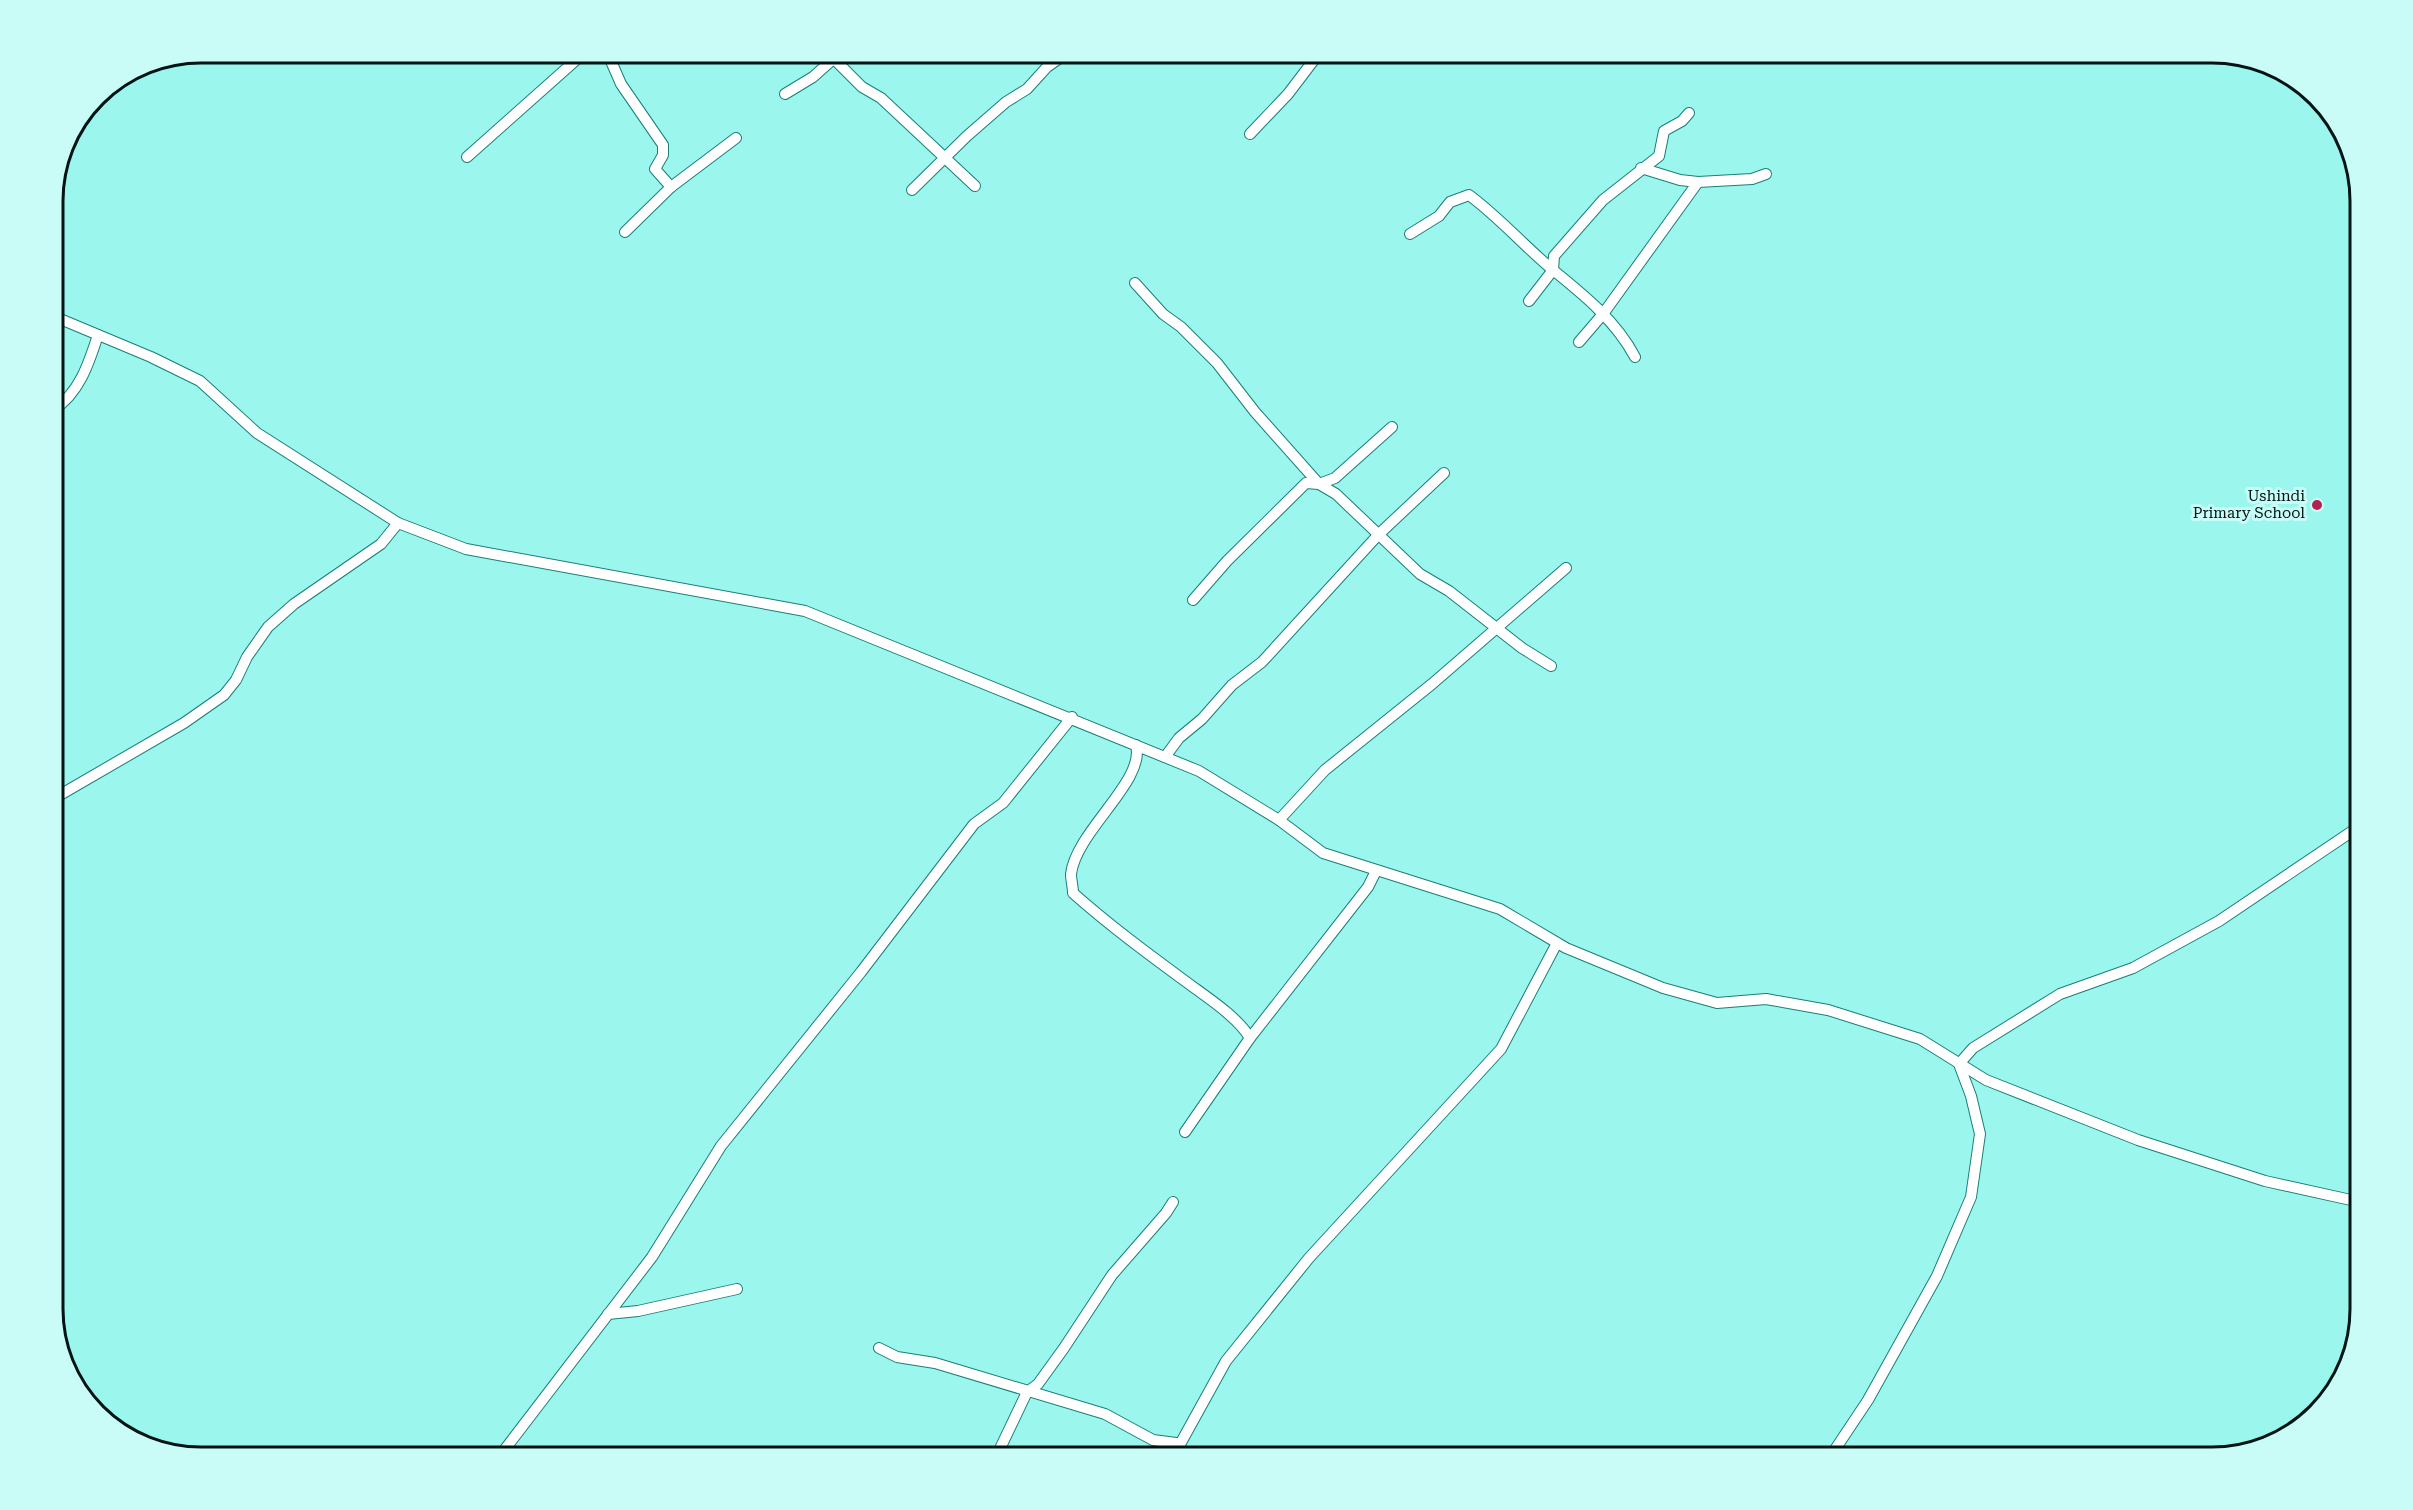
<svg xmlns="http://www.w3.org/2000/svg" width="2413" height="1510" viewBox="0 0 2413 1510" font-family="'Roboto Serif',serif">
  <style>
    .lines { fill: none; stroke-linecap: round; stroke-linejoin: round }
    .minor-casing { stroke: #187f79; stroke-width: 12 }
    .minor { stroke: #fff; stroke-width: 10 }
    .poi-dot { fill: #b22150; stroke: #c9fcf7; stroke-width: 2 }
    .labels { text-anchor: middle; dominant-baseline: central; stroke-width: 6; stroke-linejoin: round; paint-order: stroke }
    .poi-label { font-size: 15px; fill: #001413; stroke: #c9fcf7; text-anchor: end }
    .rim { fill: none; stroke: #001413; stroke-width: 3 }
  </style>
  <rect width="100%" height="100%" fill="#9bf6ee"/>
  <g class="lines">
    <defs>
      <g id="minor">
        <polyline points="607,52 621,84 663,145 663,155 655,169 671,187"/>
        <polyline points="827,52 862,87 881,98 975,186"/>
        <polyline points="785,94 813,77 841,52"/>
        <polyline points="1250,134 1288,94 1320,52"/>
        <polyline points="467,157 585,52"/>
        <polyline points="1698,182 1752,179 1766,174"/>
        <polyline points="912,190 967,136 1006,102 1027,89 1047,67 1064,55"/>
        <polyline points="625,232 671,187 736,138"/>
        <path d="M1410,234L1439,216L1450,202L1469,195C1500,218 1524,246 1553,270C1584,295 1616,321 1635,357"/>
        <polyline points="1135,283 1163,314 1181,327 1217,363 1255,412 1319,484 1335,478 1392,427"/>
        <polyline points="1529,301 1553,270 1554,256 1603,200 1659,156 1664,131 1682,121 1689,113"/>
        <polyline points="53,316 151,357 200,381 257,433 398,523 466,549 805,611 1199,771 1279,820 1323,853 1500,909 1566,948 1663,988 1717,1003 1766,999 1828,1010 1920,1039 1986,1080 2138,1140 2265,1181 2360,1202"/>
        <polyline points="1579,342 1603,314 1698,182 1680,180 1641,168"/>
        <path d="M53,410C79,394 89,363 98,335"/>
        <polyline points="1193,600 1227,561 1306,483 1319,484 1336,494 1420,574 1449,591 1522,648 1551,666"/>
        <path d="M1136,745C1146,781 1076,831 1071,874C1071,880 1073,887 1073,893C1109,925 1147,953 1185,981C1205,996 1238,1017 1250,1038L1185,1132"/>
        <polyline points="1165,757 1179,738 1202,719 1232,685 1262,662 1379,534 1444,473"/>
        <polyline points="53,799 184,723 224,695 236,680 247,657 268,627 294,604 381,544 398,523"/>
        <polyline points="1279,820 1325,770 1432,684 1566,568"/>
        <polyline points="1250,1038 1368,887 1376,871"/>
        <polyline points="608,1314 638,1311 737,1289"/>
        <polyline points="879,1348 897,1357 935,1363 1105,1414 1153,1440 1176,1443"/>
        <polyline points="499,1457 652,1257 721,1146 861,972 974,824 1003,803 1072,717"/>
        <polyline points="996,1457 1027,1392 1038,1384 1064,1348 1112,1275 1166,1213 1173,1202"/>
        <polyline points="1173,1457 1226,1361 1309,1258 1501,1049 1557,943"/>
        <polyline points="1830,1457 1868,1400 1937,1276 1971,1197 1980,1134 1971,1096 1959,1064 1973,1048 2060,994 2133,968 2219,921 2360,826"/>
      </g>
    </defs>
    <use href="#minor" class="minor-casing"/>
    <use href="#minor" class="minor"/>
  </g>
  <circle class="poi-dot" cx="2317" cy="505" r="6"/>
  <g class="labels">
    <g class="poi-label">
      <text x="2305" y="496">Ushindi<tspan x="2305" dy="17">Primary School</tspan></text>
    </g>
  </g>
  <path d="M0 0H2413V1510H0ZM201 63H2212A138 138 0 0 1 2350 201V1309A138 138 0 0 1 2212 1447H201A138 138 0 0 1 63 1309V201A138 138 0 0 1 201 63Z" fill="#c9fcf7" fill-rule="evenodd"/>
  <path class="rim" d="M201 63H2212A138 138 0 0 1 2350 201V1309A138 138 0 0 1 2212 1447H201A138 138 0 0 1 63 1309V201A138 138 0 0 1 201 63Z"/>
</svg>
